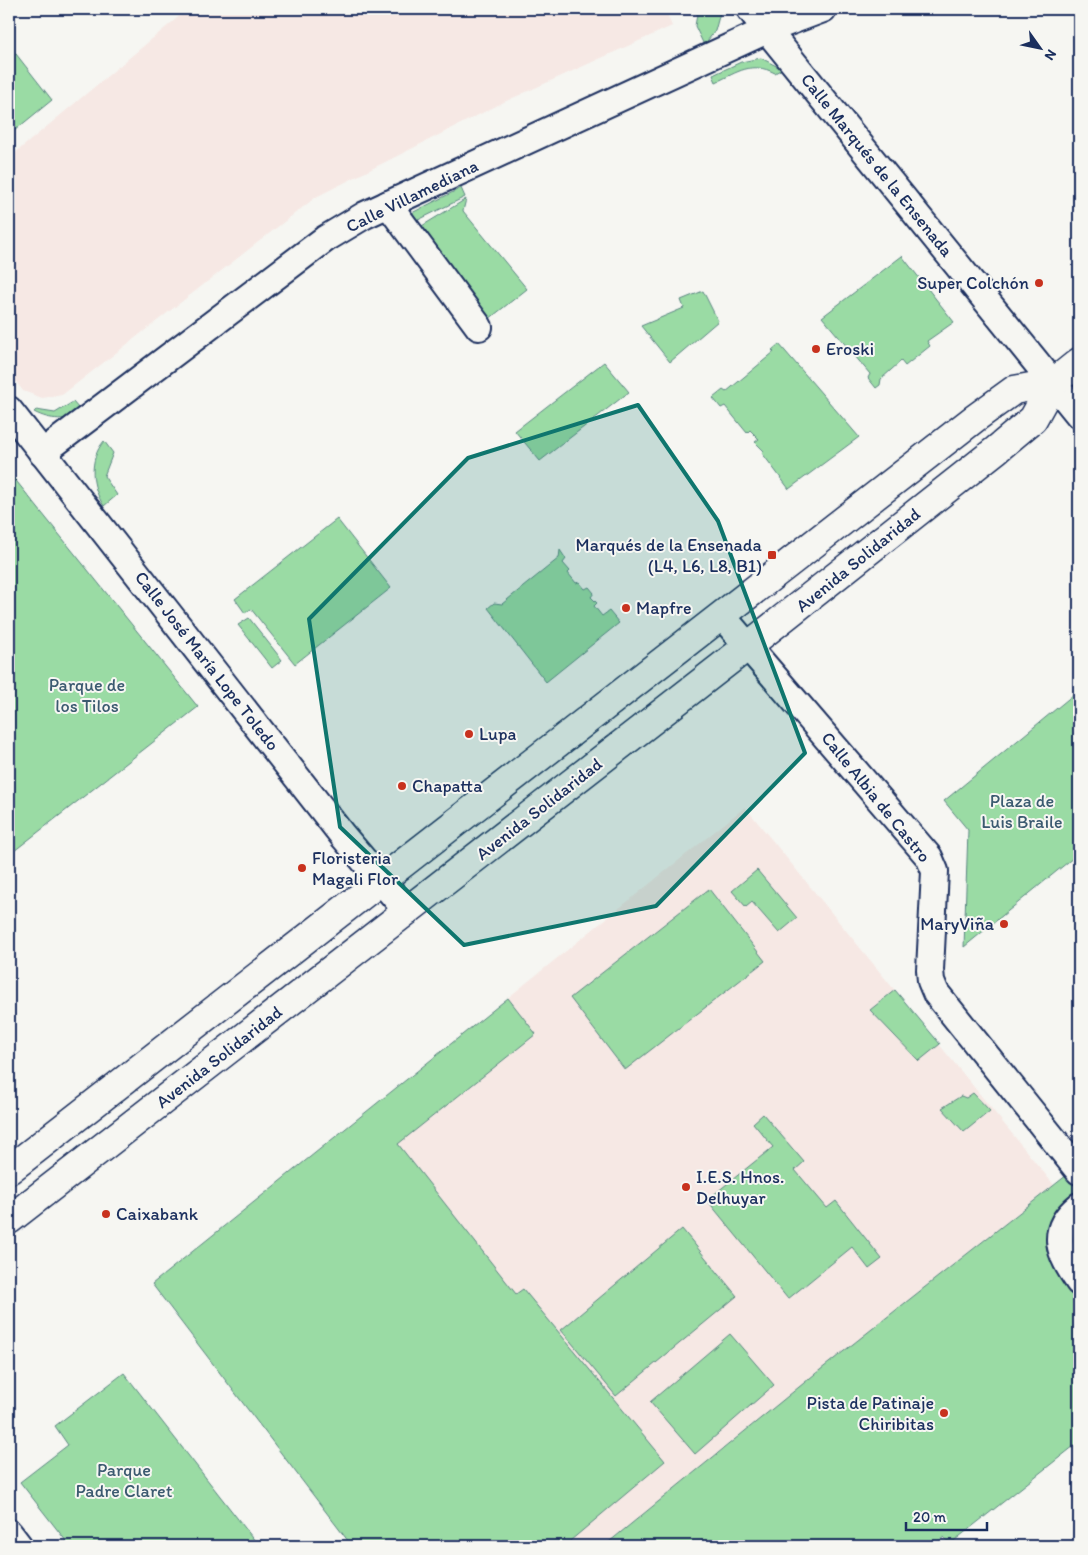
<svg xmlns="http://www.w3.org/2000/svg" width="1088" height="1555" viewBox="0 0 1088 1555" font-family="Itim,sans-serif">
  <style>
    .built { fill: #f6e8e4 }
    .green { fill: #9adba4; stroke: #5a8581 }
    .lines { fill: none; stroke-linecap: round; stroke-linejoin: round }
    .minor-casing { stroke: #1b2f5e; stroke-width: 30 }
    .major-casing { stroke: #1b2f5e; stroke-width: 31 }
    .minor { stroke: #f6f6f2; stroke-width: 26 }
    .major { stroke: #f6f6f2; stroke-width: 28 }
    .marked { fill: #0f766e; fill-opacity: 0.2; stroke: #0f766e; stroke-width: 4; stroke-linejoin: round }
    .poi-dot { fill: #c8321e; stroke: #f6f6f2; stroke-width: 2 }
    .labels { text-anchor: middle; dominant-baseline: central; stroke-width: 4; stroke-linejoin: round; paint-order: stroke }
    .street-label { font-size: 18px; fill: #1b2f5e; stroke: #f6f6f2 }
    .poi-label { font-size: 18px; fill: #1b2f5e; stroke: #f6f6f2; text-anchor: start }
    .park-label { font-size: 18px; fill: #3b5a70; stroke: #f6f6f2 }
  </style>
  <rect width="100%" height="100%" fill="#f6f6f2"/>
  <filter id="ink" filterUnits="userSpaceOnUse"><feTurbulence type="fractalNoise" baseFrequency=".02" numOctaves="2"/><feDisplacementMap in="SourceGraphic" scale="10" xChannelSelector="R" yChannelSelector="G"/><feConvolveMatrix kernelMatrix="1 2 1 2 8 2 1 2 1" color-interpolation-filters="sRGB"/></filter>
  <g filter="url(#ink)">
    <g class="built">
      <polygon points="188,9 665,9 672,26 504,102 316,197 62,395 42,398 23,391 9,372 9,158"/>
      <polygon points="745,807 1054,1185 815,1374 604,1546 352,1546 152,1284"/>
    </g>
    <g class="green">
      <polygon points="698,9 721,9 715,31 704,45 695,26"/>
      <polygon points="9,45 52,100 9,135"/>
      <path d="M761,58L782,69L775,73C751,61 738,72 716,82L713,75L741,62Z"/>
      <polygon points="461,188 465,197 408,225 402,218"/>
      <polygon points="466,199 463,211 527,289 470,334 399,240"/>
      <polygon points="902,256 954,322 927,341 930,346 905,366 901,361 881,379 880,385 876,388 868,378 870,374 822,317"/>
      <polygon points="703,291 718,321 670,362 641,326 684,308 681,300"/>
      <polygon points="779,344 859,437 789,489 762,453 764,451 755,442 759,439 750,430 747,433 725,406 721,408 713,398 723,390 726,392 774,352 772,350"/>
      <polygon points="604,362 629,392 540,461 515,431"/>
      <path d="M73,402L84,415C66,420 51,421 34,412L36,410L55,413Z"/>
      <path d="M104,441L113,453L104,476L117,495L104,506C91,487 88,460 104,441Z"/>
      <polygon points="9,472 198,707 9,855"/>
      <polygon points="337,519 391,588 295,664 251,609 245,613 235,599"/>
      <polygon points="560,550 566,559 563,563 570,571 568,573 576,583 579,582 585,589 589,587 594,593 591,597 597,603 594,606 602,616 609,611 619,623 546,682 488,608 494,603 502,604 559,558"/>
      <polygon points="249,618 282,660 272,668 238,625"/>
      <polygon points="1079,690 1079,853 964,947 968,830 944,801"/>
      <polygon points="757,870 797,918 779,933 752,902 746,907 732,891"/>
      <polygon points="709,889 765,961 625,1070 570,998"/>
      <polygon points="895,990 940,1044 919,1061 870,1010"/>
      <polygon points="508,998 536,1034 398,1144 516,1294 523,1289 665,1461 564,1546 352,1546 152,1284"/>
      <polygon points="973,1093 990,1111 964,1132 942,1108 961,1096 966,1098"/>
      <polygon points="763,1114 804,1162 795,1170 827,1208 836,1201 882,1259 869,1269 852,1247 788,1299 707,1200 773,1147 753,1123"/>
      <polygon points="1067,1175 1079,1190 1079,1442 950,1544 944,1537 932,1546 604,1546 815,1374"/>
      <polygon points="682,1229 737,1296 616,1396 561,1330"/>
      <polygon points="730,1334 774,1385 695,1454 650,1402"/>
      <polygon points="124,1373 259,1546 70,1546 20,1482 68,1445 55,1426"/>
    </g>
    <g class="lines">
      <defs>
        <g id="minor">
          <polyline points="750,9 1079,415"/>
          <polyline points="388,204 479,327"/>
          <polyline points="9,410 343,836 407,911"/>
          <polyline points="42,453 325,239 365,215 767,30 823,9"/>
          <polyline points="722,616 929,857 935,871 930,970 931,981 936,993 1079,1171"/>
          <path d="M1079,1206C1048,1231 1060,1254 1079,1282"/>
          <polyline points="9,1533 19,1546"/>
        </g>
        <g id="major">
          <polyline points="9,1170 974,419 1014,390 1053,383"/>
          <polyline points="9,1220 748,646 996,450 1033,419 1053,383 1079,362"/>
        </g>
      </defs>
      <use href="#minor" class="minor-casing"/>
      <use href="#major" class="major-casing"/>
      <use href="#minor" class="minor"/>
      <use href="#major" class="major"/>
    </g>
  </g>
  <path class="marked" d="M638,405L718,521L805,753L656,906L464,945L340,827L309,619L468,458Z"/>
  <g class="poi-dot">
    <circle cx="1039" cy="283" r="5"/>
    <circle cx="816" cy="349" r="5"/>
    <rect x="767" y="550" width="10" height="10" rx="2.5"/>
    <circle cx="626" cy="608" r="5"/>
    <circle cx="469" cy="734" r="5"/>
    <circle cx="402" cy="786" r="5"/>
    <circle cx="302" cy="868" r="5"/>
    <circle cx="1004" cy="924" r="5"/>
    <circle cx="686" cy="1187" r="5"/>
    <circle cx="106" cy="1214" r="5"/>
    <circle cx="944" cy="1413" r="5"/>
  </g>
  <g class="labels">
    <g class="street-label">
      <text transform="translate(877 165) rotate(51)">Calle Marqués de la Ensenada</text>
      <text transform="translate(412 196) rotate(-26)">Calle Villamediana</text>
      <text transform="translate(858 560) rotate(-39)">Avenida Solidaridad</text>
      <text transform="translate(207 661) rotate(52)">Calle José María Lope Toledo</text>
      <text transform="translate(876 797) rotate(51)">Calle Albia de Castro</text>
      <text transform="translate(539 809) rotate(-38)">Avenida Solidaridad</text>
      <text transform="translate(219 1057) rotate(-38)">Avenida Solidaridad</text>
    </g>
    <g class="poi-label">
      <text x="1029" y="283" text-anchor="end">Super Colchón</text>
      <text x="826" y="349">Eroski</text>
      <text x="762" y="545" text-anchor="end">Marqués de la Ensenada<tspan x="762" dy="21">(L4, L6, L8, B1)</tspan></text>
      <text x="636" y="608">Mapfre</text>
      <text x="479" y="734">Lupa</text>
      <text x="412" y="786">Chapatta</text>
      <text x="312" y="858">Floristeria<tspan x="312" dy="21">Magali Flor</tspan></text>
      <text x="994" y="924" text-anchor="end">MaryViña</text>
      <text x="696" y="1177">I.E.S. Hnos.<tspan x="696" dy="21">Delhuyar</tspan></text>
      <text x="116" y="1214">Caixabank</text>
      <text x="934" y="1403" text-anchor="end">Pista de Patinaje<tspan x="934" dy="21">Chiribitas</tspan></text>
    </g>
    <g class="park-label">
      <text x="87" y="685">Parque de<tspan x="87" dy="21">los Tilos</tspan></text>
      <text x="1022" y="801">Plaza de<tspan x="1022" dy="21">Luis Braile</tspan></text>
      <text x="124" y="1470">Parque<tspan x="124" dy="21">Padre Claret</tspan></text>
    </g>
  </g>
  <rect width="1088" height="1555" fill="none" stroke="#f6f6f2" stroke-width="30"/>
  <rect x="15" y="15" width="1058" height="1525" fill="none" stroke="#1b2f5e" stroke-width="2" filter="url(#ink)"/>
  <g transform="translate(1040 48) rotate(123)" stroke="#f6f6f2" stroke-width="4" paint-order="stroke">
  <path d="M0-4L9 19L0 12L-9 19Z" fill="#1b2f5e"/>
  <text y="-8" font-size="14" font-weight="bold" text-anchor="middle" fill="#1b2f5e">N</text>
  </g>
  <path d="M906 1522v8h81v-8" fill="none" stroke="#1b2f5e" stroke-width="2.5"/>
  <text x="913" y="1522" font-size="15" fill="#1b2f5e" stroke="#f6f6f2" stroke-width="4" paint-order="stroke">20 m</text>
</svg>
